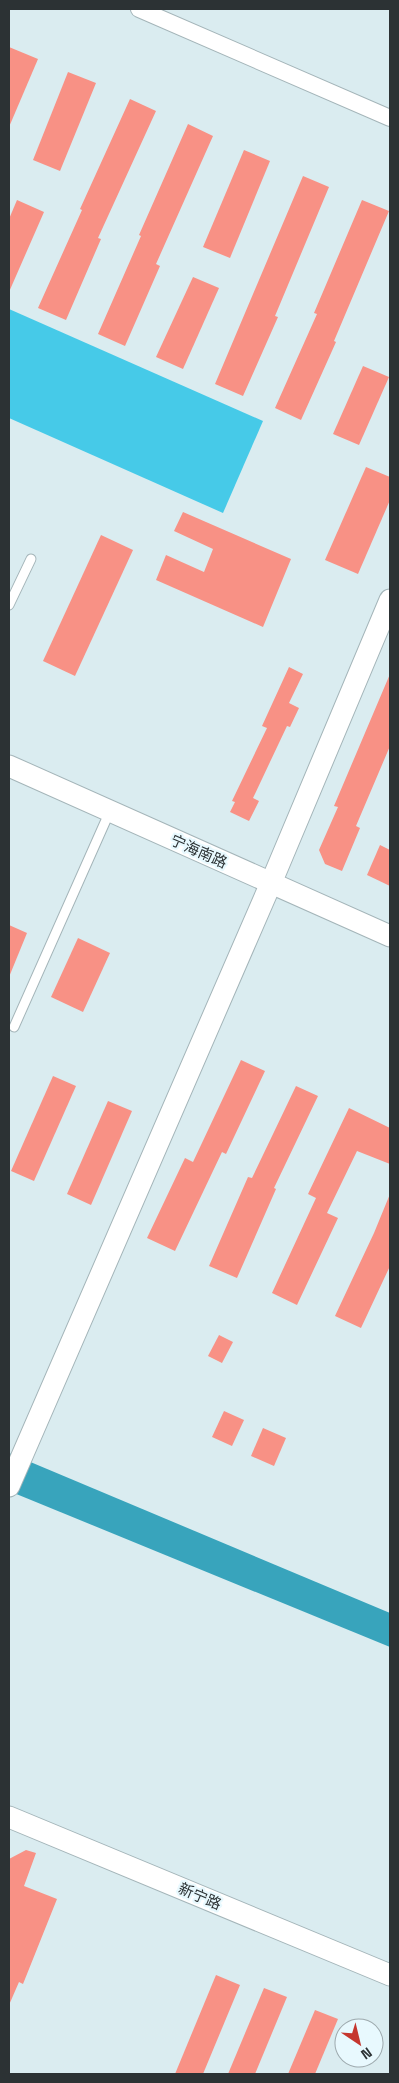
<svg xmlns="http://www.w3.org/2000/svg" width="399" height="2083" viewBox="0 0 399 2083" font-family="'Space Grotesk','Noto Sans SC',sans-serif">
  <style>
    .green { fill: #46cae8 }
    .water { fill: #38a4bc }
    .building { fill: #f89185 }
    .lines { fill: none; stroke-linecap: round; stroke-linejoin: round }
    .service-casing { stroke: #a4b5b9; stroke-width: 11 }
    .minor-casing { stroke: #a4b5b9; stroke-width: 18 }
    .tertiary-casing { stroke: #a4b5b9; stroke-width: 23 }
    .service { stroke: #fff; stroke-width: 9 }
    .minor { stroke: #fff; stroke-width: 16 }
    .tertiary { stroke: #fff; stroke-width: 21 }
    .labels { text-anchor: middle; dominant-baseline: central; stroke-width: 4.5; stroke-linejoin: round; paint-order: stroke }
    .street-label { font-size: 15px; fill: #2c3234; stroke: #e8f9fe }
  </style>
  <rect width="100%" height="100%" fill="#daecf0"/>
  <polygon class="green" points="9,309 263,421 223,513 9,418"/>
  <polygon class="water" points="9,1453 390,1613 390,1647 9,1491"/>
  <g class="building">
    <polygon points="9,47 38,59 9,127"/>
    <polygon points="68,72 96,83 60,171 33,160"/>
    <polygon points="130,99 156,111 98,238 101,239 66,320 38,308 82,210 80,209"/>
    <polygon points="188,124 213,136 156,264 160,266 125,346 98,334 141,236 139,235"/>
    <polygon points="244,150 270,161 230,258 203,247"/>
    <polygon points="303,176 329,187 275,316 278,317 243,396 215,384"/>
    <polygon points="17,200 44,212 9,292 9,219"/>
    <polygon points="362,200 389,211 334,341 336,342 301,420 275,408 317,314 314,313"/>
    <polygon points="193,277 219,288 183,369 156,357"/>
    <polygon points="363,366 389,377 359,445 333,434"/>
    <polygon points="366,467 390,477 390,500 358,574 325,560"/>
    <polygon points="183,512 291,559 263,627 156,580 166,555 204,572 213,549 174,531"/>
    <polygon points="101,535 133,550 75,676 43,661"/>
    <polygon points="289,667 303,674 289,703 299,708 290,727 287,726 253,798 259,801 249,821 230,812 235,802 232,801 267,728 262,726"/>
    <polygon points="390,674 390,746 356,826 360,828 342,871 325,864 319,850 338,807 334,806"/>
    <polygon points="380,845 390,850 390,886 367,875"/>
    <polygon points="9,925 27,933 9,977"/>
    <polygon points="78,938 110,953 83,1012 51,997"/>
    <polygon points="241,1060 265,1071 226,1154 222,1152 175,1251 147,1238 185,1158 193,1162"/>
    <polygon points="53,1076 76,1086 34,1181 11,1171"/>
    <polygon points="296,1086 318,1096 274,1188 276,1189 237,1278 209,1266 248,1177 252,1178"/>
    <polygon points="108,1101 132,1111 91,1205 67,1194"/>
    <polygon points="349,1108 390,1128 390,1164 357,1151 327,1213 338,1218 297,1305 272,1293 316,1198 308,1194"/>
    <polygon points="390,1194 390,1266 361,1328 335,1316 374,1233"/>
    <polygon points="219,1335 233,1342 222,1363 208,1356"/>
    <polygon points="224,1411 244,1420 232,1446 212,1437"/>
    <polygon points="263,1428 286,1438 274,1466 251,1456"/>
    <polygon points="26,1850 36,1853 24,1886 57,1899 23,1984 19,1982 9,2005 9,1859"/>
    <polygon points="216,1975 240,1985 203,2074 175,2074"/>
    <polygon points="264,1988 287,1997 255,2074 228,2074"/>
    <polygon points="315,2010 338,2019 315,2074 288,2074"/>
  </g>
  <g class="lines">
    <defs>
      <g id="service">
        <polyline points="9,605 31,559"/>
        <polyline points="14,1027 110,811"/>
      </g>
      <polyline id="minor" points="139,9 390,118"/>
      <g id="tertiary">
        <polyline points="9,766 390,936"/>
        <polyline points="9,1486 271,883 390,600"/>
        <polyline points="9,1817 390,1975"/>
      </g>
    </defs>
    <use href="#service" class="service-casing"/>
    <use href="#minor" class="minor-casing"/>
    <use href="#tertiary" class="tertiary-casing"/>
    <use href="#service" class="service"/>
    <use href="#minor" class="minor"/>
    <use href="#tertiary" class="tertiary"/>
  </g>
  <g class="labels">
    <g class="street-label">
      <text transform="translate(199 851) rotate(24)">宁海南路</text>
      <text transform="translate(200 1896) rotate(23)">新宁路</text>
    </g>
  </g>
  <rect width="399" height="2083" fill="none" stroke="#2c3234" stroke-width="20"/>
  <g transform="translate(359 2043) rotate(145)"><circle r="24" fill="#e8f9fe" stroke="#9da9ad"/>
  <path d="M0-4L9 19L0 12L-9 19Z" fill="#c5372f"/>
  <text y="-8" font-size="14" font-weight="bold" text-anchor="middle" fill="#2c3234">N</text>
  </g>
</svg>
